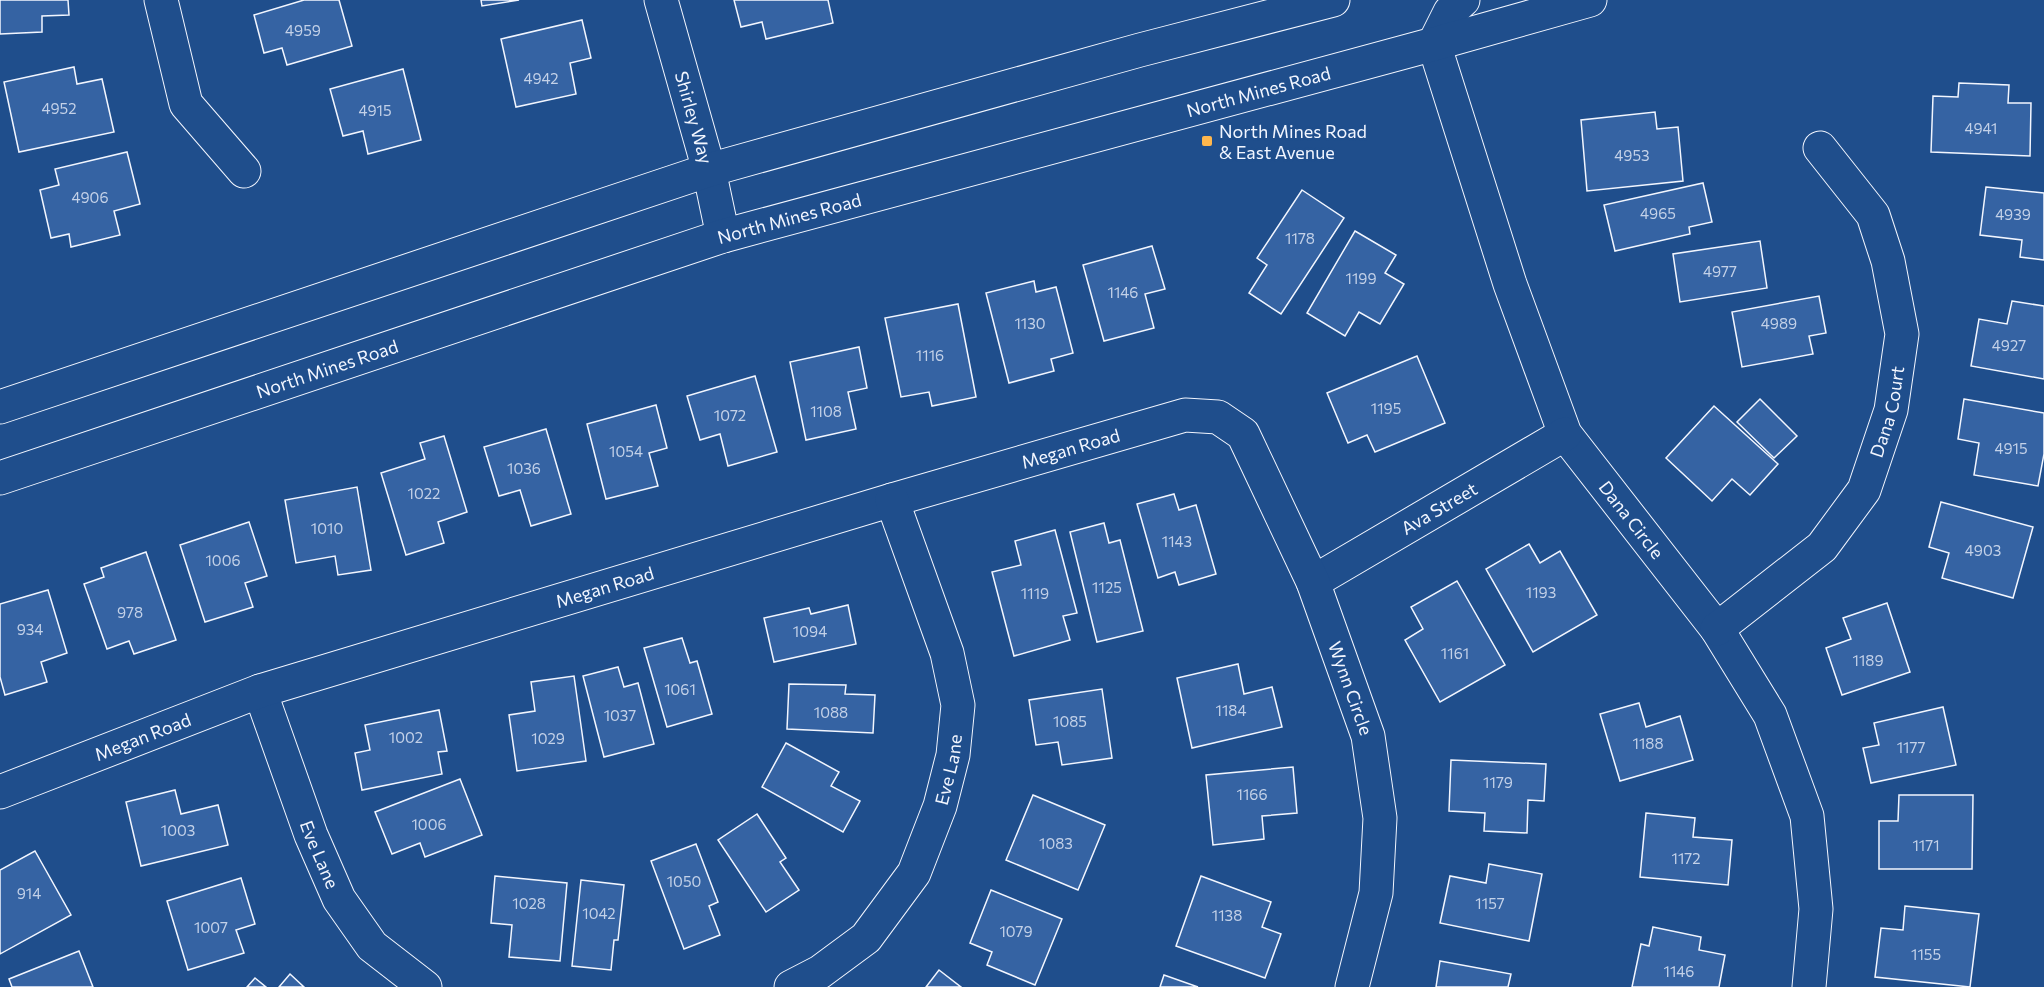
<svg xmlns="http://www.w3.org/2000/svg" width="2044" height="987" viewBox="0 0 2044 987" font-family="Commissioner,sans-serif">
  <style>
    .building { fill: #3563a3; stroke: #f2f6ff; stroke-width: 1.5 }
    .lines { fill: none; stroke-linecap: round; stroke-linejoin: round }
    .minor-casing { stroke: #f2f6ff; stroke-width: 35 }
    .major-casing { stroke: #f2f6ff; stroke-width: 35 }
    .minor { stroke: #1f4e8c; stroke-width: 33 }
    .major { stroke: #1f4e8c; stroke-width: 33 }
    .poi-dot { fill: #ffb74d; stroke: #1f4e8c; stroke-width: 2 }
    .labels { text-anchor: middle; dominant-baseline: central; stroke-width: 4.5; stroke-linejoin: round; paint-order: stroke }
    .number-label { font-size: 15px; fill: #c3d1e8 }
    .street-label { font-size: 18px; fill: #f2f6ff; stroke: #1f4e8c }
    .poi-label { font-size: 18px; fill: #f2f6ff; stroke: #1f4e8c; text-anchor: start }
  </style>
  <rect width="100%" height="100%" fill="#1f4e8c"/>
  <g class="building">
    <polygon points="0,0 68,0 69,15 42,16 42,32 0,34"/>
    <polygon points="304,0 339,0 352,46 287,65 282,48 264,53 254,15"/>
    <polygon points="481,0 519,0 482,6"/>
    <polygon points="734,0 828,0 833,23 766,39 762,22 741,27"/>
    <polygon points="582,20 591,58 570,63 576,94 516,107 501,39"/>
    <polygon points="74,67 77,84 102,79 114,132 19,152 4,82"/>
    <polygon points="403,69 421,140 368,154 363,131 343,136 330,89"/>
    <polygon points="1959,83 2009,85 2008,103 2031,103 2030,156 1931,152 1933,96 1958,97"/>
    <polygon points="1655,112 1657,129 1678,127 1683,181 1587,191 1581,120"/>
    <polygon points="127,152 140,204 114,211 120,235 71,247 69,234 51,238 40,190 59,185 55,169"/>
    <polygon points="1703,183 1712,222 1689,227 1690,234 1615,251 1604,205"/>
    <polygon points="1986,187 2044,193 2044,260 2020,257 2022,240 1980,235"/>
    <polygon points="1302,190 1344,218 1281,314 1249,293 1267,265 1257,258"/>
    <polygon points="1355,231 1396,255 1385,273 1404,284 1380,324 1359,312 1345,336 1307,313"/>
    <polygon points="1760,241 1767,288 1680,302 1673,254"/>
    <polygon points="1152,246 1165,289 1145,294 1154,328 1104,341 1083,265"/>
    <polygon points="1034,281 1036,292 1056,287 1073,353 1051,359 1054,371 1009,383 986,293"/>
    <polygon points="1819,296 1826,333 1809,336 1813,354 1742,367 1732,312"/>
    <polygon points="2012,301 2044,306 2044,379 1971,366 1979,319 2007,324"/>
    <polygon points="958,304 976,397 932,406 929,392 901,397 885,318"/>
    <polygon points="859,347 867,388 848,392 856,429 806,440 790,362"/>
    <polygon points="1417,356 1445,423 1375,452 1367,435 1348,443 1327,393"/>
    <polygon points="755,376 777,452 728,466 720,434 700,440 687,396"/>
    <polygon points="1760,399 1797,436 1774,458 1737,422"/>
    <polygon points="1964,399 2044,413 2044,454 2038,486 1974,475 1979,443 1958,439"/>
    <polygon points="656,405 667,448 649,453 658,486 606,499 587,424"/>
    <polygon points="1714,406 1778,464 1750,495 1732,479 1712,501 1666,458"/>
    <polygon points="546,429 571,514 531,526 520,490 499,496 484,447"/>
    <polygon points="444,436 467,512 438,522 444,543 406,555 381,473 425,459 420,443"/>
    <polygon points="357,487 371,570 338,575 335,556 296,563 285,500"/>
    <polygon points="1174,494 1179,510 1196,505 1216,574 1179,585 1175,572 1158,578 1137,504"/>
    <polygon points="1941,502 2033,527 2013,598 1942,578 1949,553 1929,547"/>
    <polygon points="249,522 267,576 245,583 253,607 205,622 180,545"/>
    <polygon points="1104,523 1109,543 1120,540 1143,631 1097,642 1070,532"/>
    <polygon points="1055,530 1077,613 1063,616 1070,640 1014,656 992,572 1021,565 1015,541"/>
    <polygon points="1529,544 1540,563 1560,551 1597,615 1533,652 1486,569"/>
    <polygon points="146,552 176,640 134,654 129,641 107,649 84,584 104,577 101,568"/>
    <polygon points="1457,581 1505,665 1440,702 1405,640 1423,629 1411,607"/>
    <polygon points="48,590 67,653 41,662 47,682 5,695 0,677 0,604"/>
    <polygon points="1887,603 1910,672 1842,695 1826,648 1851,639 1843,618"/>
    <polygon points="848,605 856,644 774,662 764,618 809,608 811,614"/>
    <polygon points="682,638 690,663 697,661 712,714 667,727 644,648"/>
    <polygon points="1238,664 1244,694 1272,687 1282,727 1192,748 1177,678"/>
    <polygon points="618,667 624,687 638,683 654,744 604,757 583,676"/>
    <polygon points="574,676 586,761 517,771 509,715 535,711 531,682"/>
    <polygon points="789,684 846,685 845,694 875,695 873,733 787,729"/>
    <polygon points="1102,689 1112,758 1062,765 1058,742 1036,745 1029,700"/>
    <polygon points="1639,703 1646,727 1680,716 1693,760 1620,781 1600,714"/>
    <polygon points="1943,707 1956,765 1871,783 1863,748 1879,745 1874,723"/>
    <polygon points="439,710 447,751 438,752 442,774 362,790 355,753 370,750 365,725"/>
    <polygon points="786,743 839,772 831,786 860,801 843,832 762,787"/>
    <polygon points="1451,760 1546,764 1544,801 1528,800 1527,833 1484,831 1485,813 1449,811"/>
    <polygon points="1293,767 1297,813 1262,816 1264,839 1213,845 1206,775"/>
    <polygon points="460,779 482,835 425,857 420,843 392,854 375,812"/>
    <polygon points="175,790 181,814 218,805 228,845 141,866 126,802"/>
    <polygon points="1033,795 1105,825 1078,890 1006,860"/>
    <polygon points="1899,795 1973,795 1972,869 1879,869 1879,821 1898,821"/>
    <polygon points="1646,813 1695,818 1693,837 1732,840 1728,885 1640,877"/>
    <polygon points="757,814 786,858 780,862 799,890 766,912 718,840"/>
    <polygon points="696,844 718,902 709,906 720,935 684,949 651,861"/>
    <polygon points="35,851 71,915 0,954 0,870"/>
    <polygon points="1489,864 1542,874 1529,941 1440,923 1450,876 1486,883"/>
    <polygon points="495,876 567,883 560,961 509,957 512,925 491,923"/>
    <polygon points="1201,876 1271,902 1262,927 1281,934 1265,978 1176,946"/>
    <polygon points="241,878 255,924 236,930 244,953 188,970 167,901"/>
    <polygon points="581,880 624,885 618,940 614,940 611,970 572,966"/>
    <polygon points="991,890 1062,919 1035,985 987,965 992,952 970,943"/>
    <polygon points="1905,906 1979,914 1970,987 1875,977 1881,928 1903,930"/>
    <polygon points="1653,927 1701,937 1699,950 1725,955 1719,987 1632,987 1641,944 1649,946"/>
    <polygon points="79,951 93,987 12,987 9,979"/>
    <polygon points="1440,961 1511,974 1508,987 1436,987"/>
    <polygon points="939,970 961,987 926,987"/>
    <polygon points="290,974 304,987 279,987"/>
    <polygon points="1164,975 1198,987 1160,987"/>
    <polygon points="255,978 266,987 247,987"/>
  </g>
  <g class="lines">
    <defs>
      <g id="minor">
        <polyline points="161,0 186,104 244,171"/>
        <path id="s1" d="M661,0L709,170L723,236"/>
        <path id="s2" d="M1434,44L1510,284L1565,434L1717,629L1770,715L1807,816L1816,909L1809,987"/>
        <path id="s3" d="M1313,582L1565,434"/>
        <path id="s4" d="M1717,629L1822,547L1864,490L1891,410L1902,334L1888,261L1873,215L1820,148"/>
        <path id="s5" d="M260,691L311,835L339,899L372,946L425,987"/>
        <path id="s6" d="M0,792L260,691L892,500L1185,415L1218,417L1243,434L1313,582L1368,736L1380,818L1376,893L1352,987"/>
        <path id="s7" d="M791,987L820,972L866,938L914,873L940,806L953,755L958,705L947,653L892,500"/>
      </g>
      <g id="major">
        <polyline points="1434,44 1450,12 1463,0"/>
        <polyline points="0,407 709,170 1140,50 1333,0"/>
        <path id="s8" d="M0,478L723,236L1434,44L1590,0"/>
      </g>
    </defs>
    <use href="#minor" class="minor-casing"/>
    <use href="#major" class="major-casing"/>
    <use href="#minor" class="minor"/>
    <use href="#major" class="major"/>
  </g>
  <rect class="poi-dot" x="1201" y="135" width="12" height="12" rx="3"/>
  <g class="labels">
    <g class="number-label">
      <text x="303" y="30">4959</text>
      <text x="541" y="78">4942</text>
      <text x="59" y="108">4952</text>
      <text x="375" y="110">4915</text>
      <text x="1981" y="128">4941</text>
      <text x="1632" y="155">4953</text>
      <text x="90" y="197">4906</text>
      <text x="1658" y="213">4965</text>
      <text x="2013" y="214">4939</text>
      <text x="1300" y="238">1178</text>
      <text x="1720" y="271">4977</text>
      <text x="1361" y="278">1199</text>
      <text x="1123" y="292">1146</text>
      <text x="1030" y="323">1130</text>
      <text x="1779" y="323">4989</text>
      <text x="2009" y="345">4927</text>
      <text x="930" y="355">1116</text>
      <text x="1386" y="408">1195</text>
      <text x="826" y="411">1108</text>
      <text x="730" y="415">1072</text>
      <text x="2011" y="448">4915</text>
      <text x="626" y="451">1054</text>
      <text x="524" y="468">1036</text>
      <text x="424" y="493">1022</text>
      <text x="327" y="528">1010</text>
      <text x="1177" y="541">1143</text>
      <text x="1983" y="550">4903</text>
      <text x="223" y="560">1006</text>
      <text x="1107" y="587">1125</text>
      <text x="1541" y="592">1193</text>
      <text x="1035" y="593">1119</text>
      <text x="130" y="612">978</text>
      <text x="30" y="629">934</text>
      <text x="810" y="631">1094</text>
      <text x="1455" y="653">1161</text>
      <text x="1868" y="660">1189</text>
      <text x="680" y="689">1061</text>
      <text x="1231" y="710">1184</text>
      <text x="831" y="712">1088</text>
      <text x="620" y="715">1037</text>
      <text x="1070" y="721">1085</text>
      <text x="406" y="737">1002</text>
      <text x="548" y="738">1029</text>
      <text x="1648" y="743">1188</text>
      <text x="1911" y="747">1177</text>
      <text x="1498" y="782">1179</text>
      <text x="1252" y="794">1166</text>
      <text x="429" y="824">1006</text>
      <text x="178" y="830">1003</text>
      <text x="1056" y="843">1083</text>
      <text x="1926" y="845">1171</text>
      <text x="1686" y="858">1172</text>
      <text x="684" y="881">1050</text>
      <text x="29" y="893">914</text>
      <text x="529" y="903">1028</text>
      <text x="1490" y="903">1157</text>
      <text x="599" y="913">1042</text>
      <text x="1227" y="915">1138</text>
      <text x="211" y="927">1007</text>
      <text x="1016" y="931">1079</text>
      <text x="1926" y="954">1155</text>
      <text x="1679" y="971">1146</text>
    </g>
    <g class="street-label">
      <text stroke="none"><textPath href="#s8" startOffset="1317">North Mines Road</textPath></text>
      <text stroke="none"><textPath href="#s1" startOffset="122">Shirley Way</textPath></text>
      <text stroke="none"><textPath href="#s8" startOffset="831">North Mines Road</textPath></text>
      <text stroke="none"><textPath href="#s8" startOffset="345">North Mines Road</textPath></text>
      <text stroke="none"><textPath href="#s4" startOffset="286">Dana Court</textPath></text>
      <text stroke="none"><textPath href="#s6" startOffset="1125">Megan Road</textPath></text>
      <text stroke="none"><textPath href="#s3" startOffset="146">Ava Street</textPath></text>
      <text stroke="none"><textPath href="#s2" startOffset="520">Dana Circle</textPath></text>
      <text stroke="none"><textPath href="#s6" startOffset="639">Megan Road</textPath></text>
      <text stroke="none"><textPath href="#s6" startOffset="1584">Wynn Circle</textPath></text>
      <text stroke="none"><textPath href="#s6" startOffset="153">Megan Road</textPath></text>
      <text stroke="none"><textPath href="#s7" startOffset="280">Eve Lane</textPath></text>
      <text stroke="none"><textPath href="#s5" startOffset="174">Eve Lane</textPath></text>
    </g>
    <g class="poi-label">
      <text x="1219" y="131">North Mines Road<tspan x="1219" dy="21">&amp; East Avenue</tspan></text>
    </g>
  </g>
</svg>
